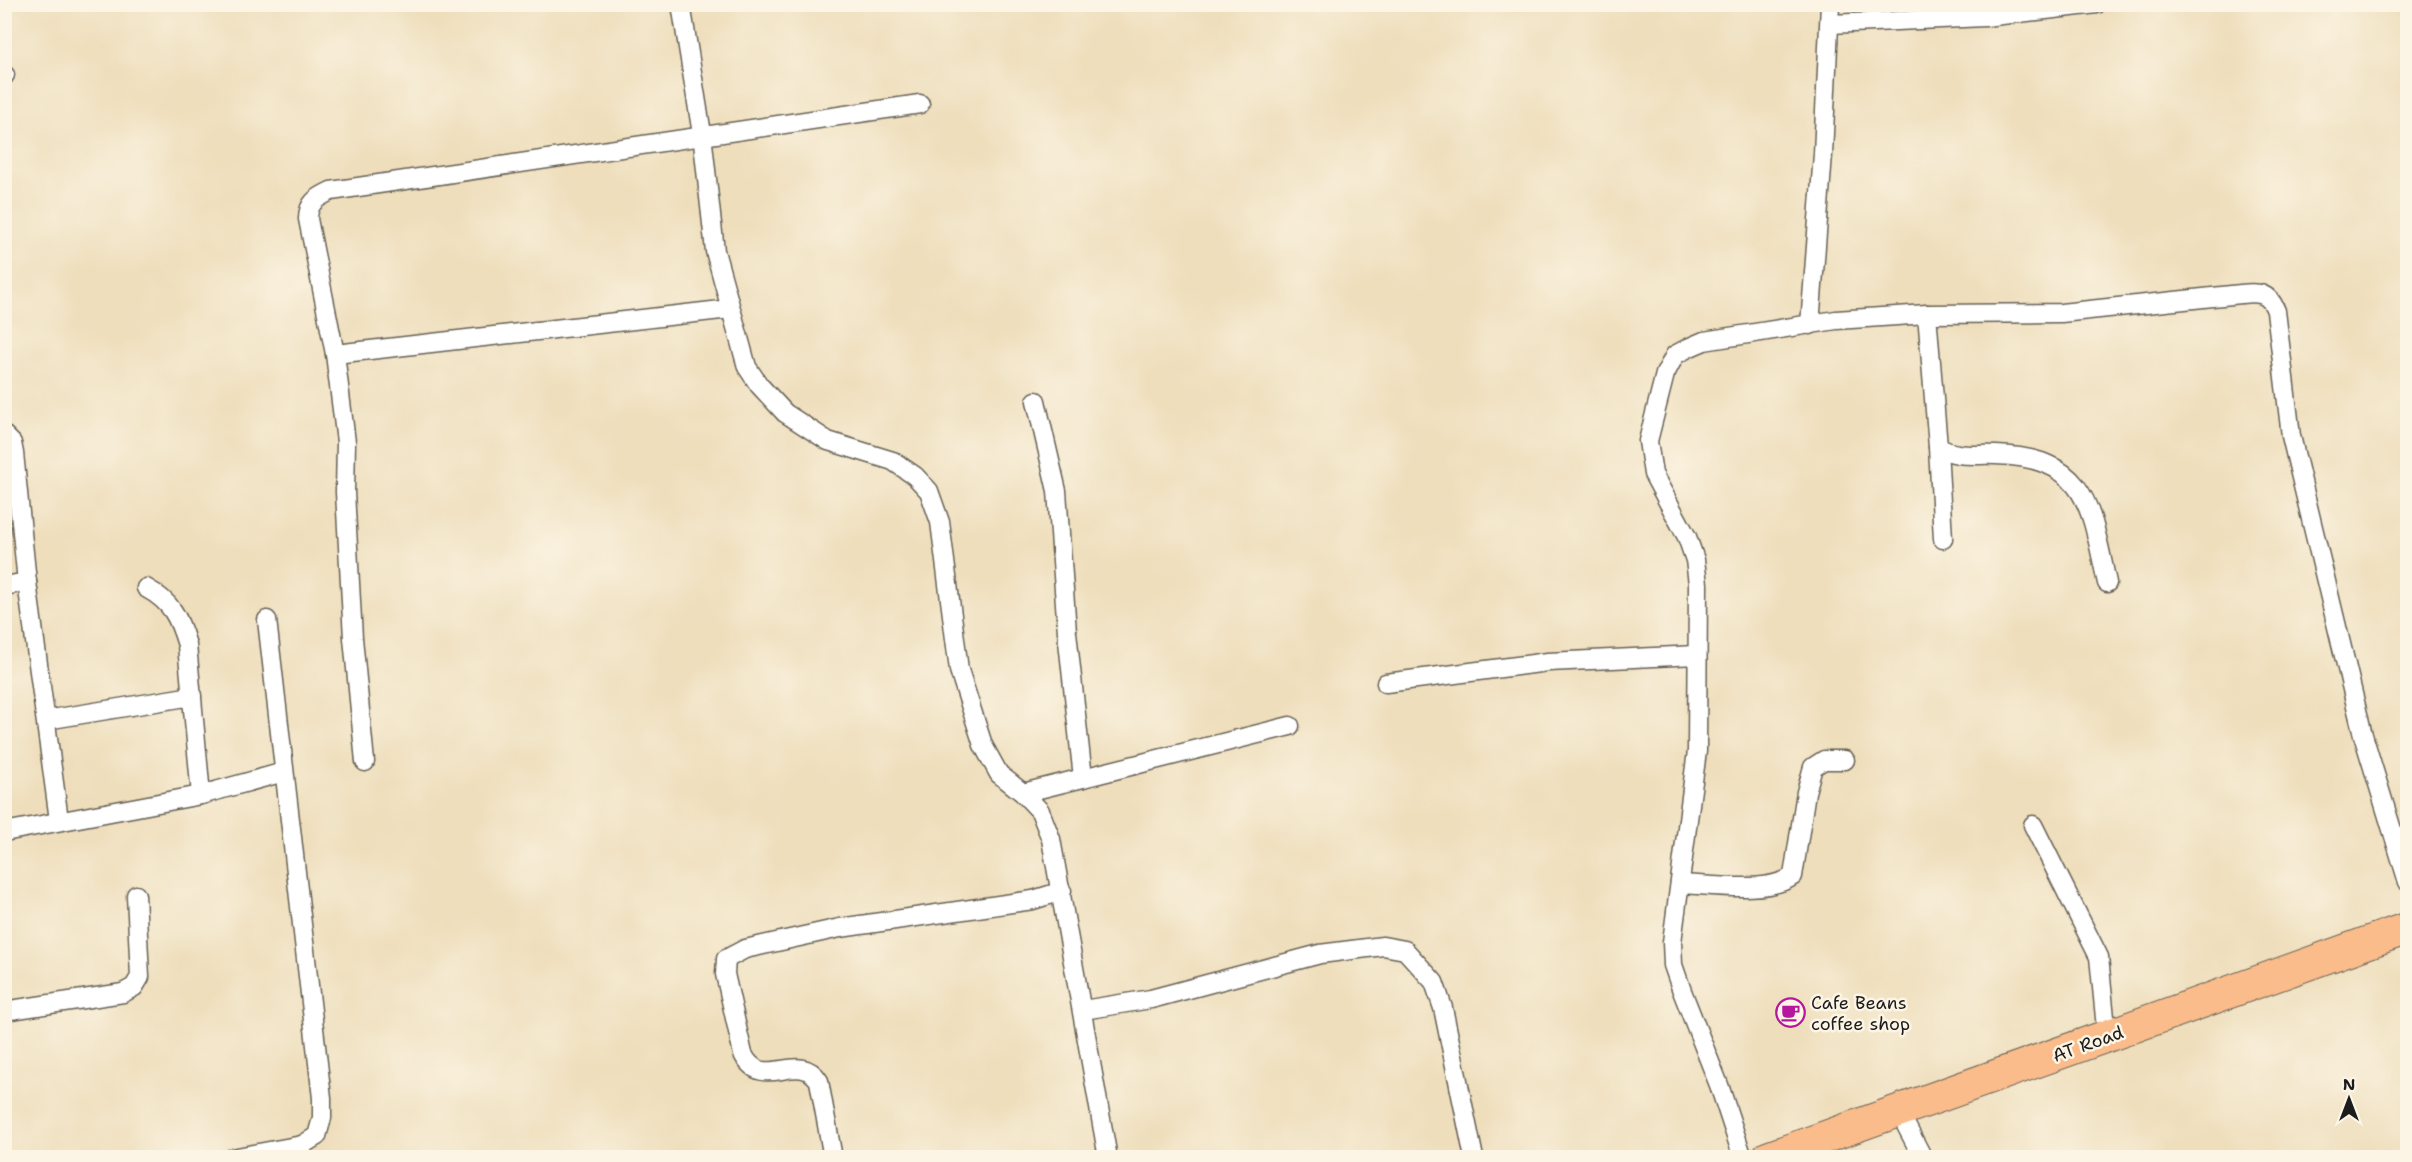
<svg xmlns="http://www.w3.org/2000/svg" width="2412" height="1162" viewBox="0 0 2412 1162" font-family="'Shantell Sans',sans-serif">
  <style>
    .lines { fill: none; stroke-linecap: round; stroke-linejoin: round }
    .minor-casing { stroke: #666054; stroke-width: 21 }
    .trunk-casing { stroke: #666054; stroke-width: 34 }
    .minor { stroke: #fff; stroke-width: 18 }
    .trunk { stroke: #fabc8b; stroke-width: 32 }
    .labels { text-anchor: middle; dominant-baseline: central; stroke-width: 5; stroke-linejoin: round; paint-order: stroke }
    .poi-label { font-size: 18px; fill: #1c1c1c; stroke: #fcf5e5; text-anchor: start }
    .street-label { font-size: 18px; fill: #1c1c1c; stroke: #fcf5e5 }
  </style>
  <rect width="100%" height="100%" fill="#fcf5e5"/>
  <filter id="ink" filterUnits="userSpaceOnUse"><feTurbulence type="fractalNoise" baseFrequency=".0167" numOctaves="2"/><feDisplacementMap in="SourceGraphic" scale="12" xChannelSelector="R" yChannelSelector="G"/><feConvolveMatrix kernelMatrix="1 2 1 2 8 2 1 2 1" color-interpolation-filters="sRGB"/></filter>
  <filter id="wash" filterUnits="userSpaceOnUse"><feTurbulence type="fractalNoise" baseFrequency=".008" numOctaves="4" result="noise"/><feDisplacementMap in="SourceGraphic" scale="24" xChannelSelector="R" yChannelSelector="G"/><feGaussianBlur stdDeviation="1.35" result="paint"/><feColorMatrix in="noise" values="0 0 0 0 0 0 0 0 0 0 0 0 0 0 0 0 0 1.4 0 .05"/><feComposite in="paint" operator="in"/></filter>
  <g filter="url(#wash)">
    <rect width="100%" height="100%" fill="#eedebc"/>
  </g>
  <g filter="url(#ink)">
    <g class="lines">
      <defs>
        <g id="minor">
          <polyline points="681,4 702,134 715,251 747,367 759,385 785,413 828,441 893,461 915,476 929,491 940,522 959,670 983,745 999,774 1023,793 1040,811 1051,839 1108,1158"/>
          <polyline points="1830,24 1985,17 2097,4"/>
          <polyline points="4,76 5,75"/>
          <path d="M1927,314L1938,447C1957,458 1975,454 1996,455C2088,458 2090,506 2107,583"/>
          <polyline points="1810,325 1823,154 1830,4"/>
          <polyline points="335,354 730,309"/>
          <polyline points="1036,401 1057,491 1067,632 1083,778"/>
          <polyline points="4,435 12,443 14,453 27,582 59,820"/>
          <polyline points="1938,447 1943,539"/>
          <polyline points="4,586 27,582"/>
          <path d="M146,588C172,602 179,618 187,645L201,795"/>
          <polyline points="1386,683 1548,662 1697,655"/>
          <polyline points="46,720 192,696"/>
          <path d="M365,762L353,638L345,492L346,442L335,354L308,219C308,203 316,198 331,191L920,104"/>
          <polyline points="1023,793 1290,726"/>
          <polyline points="2033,825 2099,957 2107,1038"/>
          <polyline points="4,832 201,795 284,772"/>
          <path d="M1680,884C1711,885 1768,894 1793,876L1806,792L1813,767L1824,760H1845"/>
          <polyline points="1083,1010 1151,999 1320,954 1383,946 1405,950 1434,982 1443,1008 1474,1158"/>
          <polyline points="4,1011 123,993 134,987 140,977 136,895"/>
          <polyline points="1899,1112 1923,1158"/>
          <polyline points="232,1158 302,1145 317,1136 322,1118 322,1098 267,620"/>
          <path d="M833,1158L819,1081C798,1048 763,1094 743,1054L725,974L726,959L745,949L840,928L1033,900L1062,891"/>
          <path d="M1743,1158L1719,1085L1682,991L1673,965L1672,942L1697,751L1698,584L1695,560L1687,537L1653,474L1648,441L1665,374L1675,355L1690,347L1704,341L1836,320L1927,314L2061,313L2241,294C2258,292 2269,292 2276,311L2291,436L2363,735L2408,882"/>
        </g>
        <polyline id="trunk" points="1767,1158 2408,928"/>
      </defs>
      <use href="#minor" class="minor-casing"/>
      <use href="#trunk" class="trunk-casing"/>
      <use href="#minor" class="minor"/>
      <use href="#trunk" class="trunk"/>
    </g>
  </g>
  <defs>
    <symbol id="cafe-ring" viewBox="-11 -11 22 22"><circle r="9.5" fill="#fcf5e5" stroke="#b5179e" stroke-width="1.5"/><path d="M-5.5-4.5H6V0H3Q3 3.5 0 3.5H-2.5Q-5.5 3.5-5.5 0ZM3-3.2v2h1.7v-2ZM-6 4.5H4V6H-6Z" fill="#b5179e"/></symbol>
  </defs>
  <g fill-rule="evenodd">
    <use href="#cafe-ring" x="1774" y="996" width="33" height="33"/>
  </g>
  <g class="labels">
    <g class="poi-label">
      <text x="1811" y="1003">Cafe Beans<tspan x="1811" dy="21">coffee shop</tspan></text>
    </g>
    <g class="street-label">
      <text transform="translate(2088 1044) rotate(-20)">AT Road</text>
    </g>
  </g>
  <rect width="2412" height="1162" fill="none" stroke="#fcf5e5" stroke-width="24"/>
  <g transform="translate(2349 1099)" stroke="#fcf5e5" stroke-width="4.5" paint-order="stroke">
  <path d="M0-4.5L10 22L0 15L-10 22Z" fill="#1c1c1c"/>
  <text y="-9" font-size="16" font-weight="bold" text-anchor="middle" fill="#1c1c1c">N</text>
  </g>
</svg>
